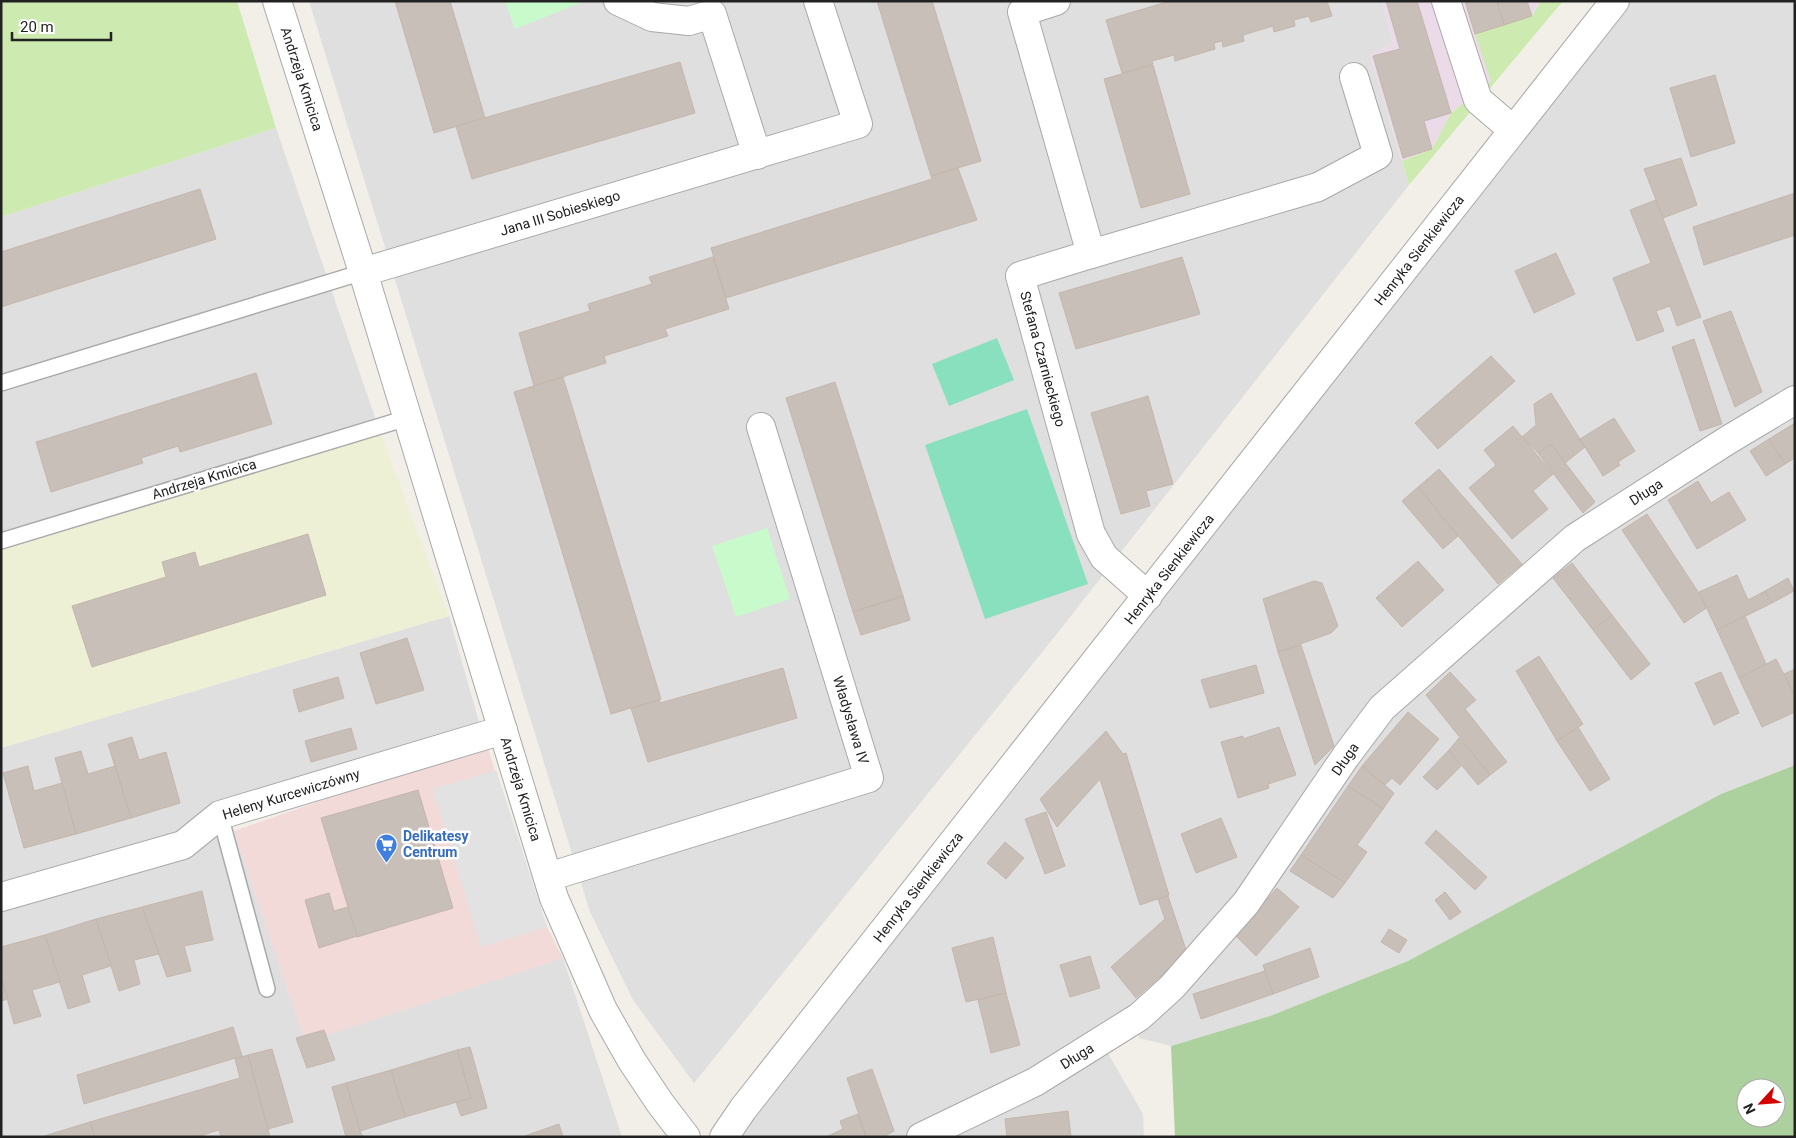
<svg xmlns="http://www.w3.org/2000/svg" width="1796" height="1138" viewBox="0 0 1796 1138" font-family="Roboto,sans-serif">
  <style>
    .residential { fill: #e0dfdf }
    .commercial { fill: #f2dad9 }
    .industrial { fill: #ebdbe8 }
    .farmland { fill: #eef0d5 }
    .grass { fill: #cdebb0 }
    .forest { fill: #add19e; fill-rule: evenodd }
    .park { fill: #c8facc }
    .pitch { fill: #88e0be }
    .parking { fill: #e2e2e2 }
    .building { fill: #c7bfb8; stroke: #c4b6ab }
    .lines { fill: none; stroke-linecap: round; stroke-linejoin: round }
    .service-casing { stroke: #a9a9a9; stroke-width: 18 }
    .minor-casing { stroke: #a9a9a9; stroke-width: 30 }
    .tertiary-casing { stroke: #a9a9a9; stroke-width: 30 }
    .service { stroke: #fff; stroke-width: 15 }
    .minor { stroke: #fff; stroke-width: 28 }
    .tertiary { stroke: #fff; stroke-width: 28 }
    .labels { text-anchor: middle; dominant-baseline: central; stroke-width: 5; stroke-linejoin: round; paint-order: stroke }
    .street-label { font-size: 14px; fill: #222; stroke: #fff }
    .shop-label { font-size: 14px; font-weight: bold; fill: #366cbe; stroke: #fff; text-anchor: start }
  </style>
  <rect width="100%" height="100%" fill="#f2efe9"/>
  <g class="residential">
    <polygon points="309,1 1382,1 1393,43 1370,55 1409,185 1052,640 694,1083 633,1000 590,912"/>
    <polygon points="1619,1 1795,1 1795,765 1721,794 1408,961 1270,1016 1171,1046 1139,1038 1139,1018 1101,1041 1143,1114 1144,1137 724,1137"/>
    <polygon points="276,128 378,426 1,541 1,217"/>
    <polygon points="449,616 483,736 220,815 234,831 305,1041 563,958 622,1137 1,1137 1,748"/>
  </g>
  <polygon class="commercial" points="486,743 547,927 563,958 305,1042 234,831"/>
  <polygon class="industrial" points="1382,1 1541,1 1491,81 1451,113 1432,149 1402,161 1370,55 1393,43"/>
  <polygon class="farmland" points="378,426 449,616 1,748 1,541"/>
  <g class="grass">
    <polygon points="1,1 237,1 276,128 1,217"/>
    <polygon points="1541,1 1563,1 1409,185 1402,161 1432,149 1451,113 1491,81 1475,34 1532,16"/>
  </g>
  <path class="forest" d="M1795,765V1137H1175L1171,1046L1270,1016L1408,961L1721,794ZM1746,1088H1776V1118H1746Z"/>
  <g class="park">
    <polygon points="505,1 585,1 515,29"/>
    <polygon points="767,528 790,599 736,617 712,546"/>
  </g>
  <g class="pitch">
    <polygon points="997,338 1014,380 949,406 932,364"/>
    <polygon points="1027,409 1088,584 985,619 925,445"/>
  </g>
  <polygon class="parking" points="496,770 547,927 481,947 433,789"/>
  <g class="building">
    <polygon points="395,1 450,1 485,118 434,133"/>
    <polygon points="877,1 932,1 981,161 931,176"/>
    <polygon points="1170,1 1327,1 1332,16 1311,22 1309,16 1294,20 1295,26 1274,32 1273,26 1243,35 1244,41 1223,47 1222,41 1214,43 1215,49 1175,61 1174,55 1152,61 1153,64 1122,73 1106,20"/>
    <polygon points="1386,1 1417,1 1451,113 1424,121 1432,149 1403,158 1373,56 1400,49"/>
    <polygon points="1465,1 1497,1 1504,25 1475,34"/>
    <polygon points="1497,1 1527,1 1532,16 1504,25"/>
    <polygon points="680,62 695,113 472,179 456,126"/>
    <polygon points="1153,65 1190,194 1141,208 1104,79"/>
    <polygon points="1715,75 1735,143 1691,157 1670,88"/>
    <polygon points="1681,158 1697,205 1663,218 1644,169"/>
    <polygon points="958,168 977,220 726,298 711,248 932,179 931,176"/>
    <polygon points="200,189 216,239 1,307 1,252"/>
    <polygon points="1795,193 1795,235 1704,265 1693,227"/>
    <polygon points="1656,200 1701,317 1677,326 1670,306 1656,311 1664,331 1637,341 1613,278 1651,263 1630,210"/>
    <polygon points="1556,253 1575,294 1534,313 1515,271"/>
    <polygon points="713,257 729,309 665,329 668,336 604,356 606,363 534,386 519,333 590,311 588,304 652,284 649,277"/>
    <polygon points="1182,257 1200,314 1076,349 1059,293"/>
    <polygon points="1731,311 1762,392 1735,407 1703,321"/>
    <polygon points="1694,339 1722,424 1700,431 1672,347"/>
    <polygon points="1491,356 1515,381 1438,449 1415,423"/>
    <polygon points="256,373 272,424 180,452 178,446 141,458 143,463 51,492 36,442"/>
    <polygon points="563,377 661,699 611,714 514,392"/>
    <polygon points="835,382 903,596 853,612 786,398"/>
    <polygon points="1551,393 1585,447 1565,463 1551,444 1538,453 1522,437 1536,425 1534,404"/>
    <polygon points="1148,396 1173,484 1146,491 1150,506 1121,514 1091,413"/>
    <polygon points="1614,418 1635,451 1618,462 1620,465 1603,476 1580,439"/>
    <polygon points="1795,423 1795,458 1785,464 1769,439"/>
    <polygon points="1513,426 1553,474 1533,491 1548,509 1512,539 1469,488 1496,465 1484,450"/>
    <polygon points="1769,439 1785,464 1766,476 1750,451"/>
    <polygon points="1551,444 1595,502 1583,513 1538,453"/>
    <polygon points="1439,469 1522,564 1498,584 1418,487"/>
    <polygon points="1698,481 1711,503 1729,492 1746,520 1697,549 1668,500"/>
    <polygon points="1418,487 1458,536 1443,549 1402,501"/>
    <polygon points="1647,514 1708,607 1684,623 1622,530"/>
    <polygon points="308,534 326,595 92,667 72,606 166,577 162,562 195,552 199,567"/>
    <polygon points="1418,561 1444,590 1402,627 1376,598"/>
    <polygon points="1572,563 1612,615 1593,630 1553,578"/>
    <polygon points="1737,575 1748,600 1765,591 1772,603 1717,630 1699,592"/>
    <polygon points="1788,578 1794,591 1772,603 1765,591"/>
    <polygon points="1314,581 1322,583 1338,626 1331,633 1278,652 1263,599"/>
    <polygon points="903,596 910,620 861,635 853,612"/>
    <polygon points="1612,615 1650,664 1631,680 1593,630"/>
    <polygon points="1745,616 1766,664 1739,678 1717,630"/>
    <polygon points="407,638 424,690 376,704 360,653"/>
    <polygon points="1301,645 1334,746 1315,765 1278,652"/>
    <polygon points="1539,656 1583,724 1557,741 1516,671"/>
    <polygon points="1776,659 1795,696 1795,712 1762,727 1739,678"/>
    <polygon points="1256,665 1264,693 1210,708 1201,680"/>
    <polygon points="783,668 797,718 648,762 631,708 659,700 660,703"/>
    <polygon points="1795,669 1795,694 1794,695 1784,674"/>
    <polygon points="1450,672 1476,700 1465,709 1507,762 1490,775 1426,695"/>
    <polygon points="1721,672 1739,713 1714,725 1695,683"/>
    <polygon points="338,677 344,698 299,712 293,690"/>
    <polygon points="1408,712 1439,739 1400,785 1392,778 1385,785 1362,766"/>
    <polygon points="1279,727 1296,775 1268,784 1269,788 1238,798 1221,742 1243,736 1243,739"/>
    <polygon points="1578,727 1610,779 1590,791 1557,741"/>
    <polygon points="351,728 357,749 311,762 305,741"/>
    <polygon points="1106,731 1123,754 1126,753 1169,895 1140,905 1100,779 1057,827 1040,799"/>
    <polygon points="132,737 139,760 166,752 180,803 131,818 108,744"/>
    <polygon points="1459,738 1490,775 1478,785 1449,750"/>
    <polygon points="1449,750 1461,766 1437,790 1423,777"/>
    <polygon points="81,751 88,774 115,766 131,818 76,834 55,758"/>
    <polygon points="28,766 34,791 62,783 76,834 24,848 3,773"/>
    <polygon points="1362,766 1394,793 1383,809 1348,786"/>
    <polygon points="1348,786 1383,809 1357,845 1367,852 1345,883 1301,855"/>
    <polygon points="418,790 453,908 357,937 321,818"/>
    <polygon points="1046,812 1065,866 1045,874 1025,819"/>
    <polygon points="1221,818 1237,857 1196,873 1181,834"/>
    <polygon points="1436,830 1487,877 1475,890 1425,843"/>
    <polygon points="1005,842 1024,858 1006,879 987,863"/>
    <polygon points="1301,855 1345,883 1333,898 1290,871"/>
    <polygon points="1277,888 1299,907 1256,956 1235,935"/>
    <polygon points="202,891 213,940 184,946 191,971 167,977 142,907"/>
    <polygon points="1445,892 1461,912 1450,920 1435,900"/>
    <polygon points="329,893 334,911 348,907 357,936 319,948 305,900"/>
    <polygon points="1168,896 1187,953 1136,998 1111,967 1165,919 1158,899"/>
    <polygon points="142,907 159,954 134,960 140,984 119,991 96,919"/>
    <polygon points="96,919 111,966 82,975 90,1002 68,1009 45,935"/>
    <polygon points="1389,929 1407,940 1399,953 1381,942"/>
    <polygon points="45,935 60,982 32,990 41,1016 14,1024 1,976 1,947"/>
    <polygon points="993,937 1006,993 966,1002 952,948"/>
    <polygon points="1310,948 1319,977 1273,994 1263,965"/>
    <polygon points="1090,956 1100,988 1070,997 1060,965"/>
    <polygon points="1265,971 1273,994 1201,1019 1193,994"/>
    <polygon points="1,976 8,999 1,1001"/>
    <polygon points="1006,993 1020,1045 991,1053 978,1000"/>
    <polygon points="233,1027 242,1056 84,1104 77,1075"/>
    <polygon points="324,1030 335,1060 307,1068 296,1038"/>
    <polygon points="470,1047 487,1108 461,1116 456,1102 471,1098 457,1050"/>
    <polygon points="272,1049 293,1122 268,1129 248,1055"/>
    <polygon points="457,1050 471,1098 405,1117 391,1070"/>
    <polygon points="248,1055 270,1137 221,1137 219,1130 196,1137 95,1137 90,1122 240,1078 235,1059"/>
    <polygon points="872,1069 894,1131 883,1137 866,1137 847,1078"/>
    <polygon points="391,1070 405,1117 360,1131 346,1083"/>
    <polygon points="346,1083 360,1131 363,1137 346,1137 332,1087"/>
    <polygon points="1068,1111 1071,1137 1007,1137 1005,1119"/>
    <polygon points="858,1114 866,1137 826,1137 843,1129 840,1121"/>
    <polygon points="90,1122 95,1137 41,1137"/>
    <polygon points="559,1124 563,1137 522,1137"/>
  </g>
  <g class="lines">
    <defs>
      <g id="service">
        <polyline points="1,383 363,272"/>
        <polyline points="1,541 407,418"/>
        <polyline points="220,815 267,989"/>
      </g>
      <g id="minor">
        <polyline points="277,1 363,272 554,898 603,1010 632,1061 660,1103 686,1137"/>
        <polyline points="618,1 652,17 689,21 712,14 757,155"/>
        <polyline points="1056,1 1022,12 1091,254 1020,276 1091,534 1104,557 1148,596"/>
        <polyline points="1446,1 1478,100 1513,130"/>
        <polyline points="1091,254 1318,187 1378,155 1354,77"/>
        <polyline points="363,272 858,124 818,1"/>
        <polyline points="548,877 869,778 761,427"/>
        <polyline points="1,897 183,845 220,815 503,730"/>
        <polyline points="921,1137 1035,1082 1139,1017 1172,987 1246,903 1346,756 1382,708 1575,538 1728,440 1795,400"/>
      </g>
      <polyline id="tertiary" points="724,1137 743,1109 1615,1"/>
    </defs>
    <use href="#service" class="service-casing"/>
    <use href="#minor" class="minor-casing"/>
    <use href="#tertiary" class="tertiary-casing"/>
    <use href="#service" class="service"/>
    <use href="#minor" class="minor"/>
    <use href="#tertiary" class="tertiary"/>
  </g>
  <defs>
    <symbol id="supermarket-pin" viewBox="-11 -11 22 30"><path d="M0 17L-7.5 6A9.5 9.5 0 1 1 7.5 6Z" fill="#3f7fe0" stroke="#fff"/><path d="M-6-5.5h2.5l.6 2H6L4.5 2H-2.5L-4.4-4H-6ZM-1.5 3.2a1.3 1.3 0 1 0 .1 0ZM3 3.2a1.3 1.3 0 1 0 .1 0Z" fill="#fff"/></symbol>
  </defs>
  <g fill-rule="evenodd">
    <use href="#supermarket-pin" x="374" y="832" width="25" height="34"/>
  </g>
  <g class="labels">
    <g class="street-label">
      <text transform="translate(302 79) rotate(72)">Andrzeja Kmicica</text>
      <text transform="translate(560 213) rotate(-17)">Jana III Sobieskiego</text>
      <text transform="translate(1419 250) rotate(-52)">Henryka Sienkiewicza</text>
      <text transform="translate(1043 359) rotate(75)">Stefana Czarnieckiego</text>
      <text transform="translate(204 479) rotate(-17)">Andrzeja Kmicica</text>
      <text transform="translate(1646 492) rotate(-33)">Długa</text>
      <text transform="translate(1169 569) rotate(-52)">Henryka Sienkiewicza</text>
      <text transform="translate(851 720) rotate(73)">Władysława IV</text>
      <text transform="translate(1345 759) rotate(-55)">Długa</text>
      <text transform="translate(521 789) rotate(73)">Andrzeja Kmicica</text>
      <text transform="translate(291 794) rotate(-17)">Heleny Kurcewiczówny</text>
      <text transform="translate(918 887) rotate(-52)">Henryka Sienkiewicza</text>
      <text transform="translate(1077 1056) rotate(-32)">Długa</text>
    </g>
    <g class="shop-label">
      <text x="403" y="836">Delikatesy<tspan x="403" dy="16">Centrum</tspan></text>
    </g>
  </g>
  <rect width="1796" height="1138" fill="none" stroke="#222222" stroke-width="5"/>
  <g transform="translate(1761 1103) rotate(244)"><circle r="24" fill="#ffffff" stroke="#a7a7a7"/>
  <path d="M0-4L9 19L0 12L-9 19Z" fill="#d40000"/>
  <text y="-8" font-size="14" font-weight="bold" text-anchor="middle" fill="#222222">N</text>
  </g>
  <path d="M12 32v8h99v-8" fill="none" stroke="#222222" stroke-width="2.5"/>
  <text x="20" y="32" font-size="15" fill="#222222" stroke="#ffffff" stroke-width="4" paint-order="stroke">20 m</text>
</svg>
